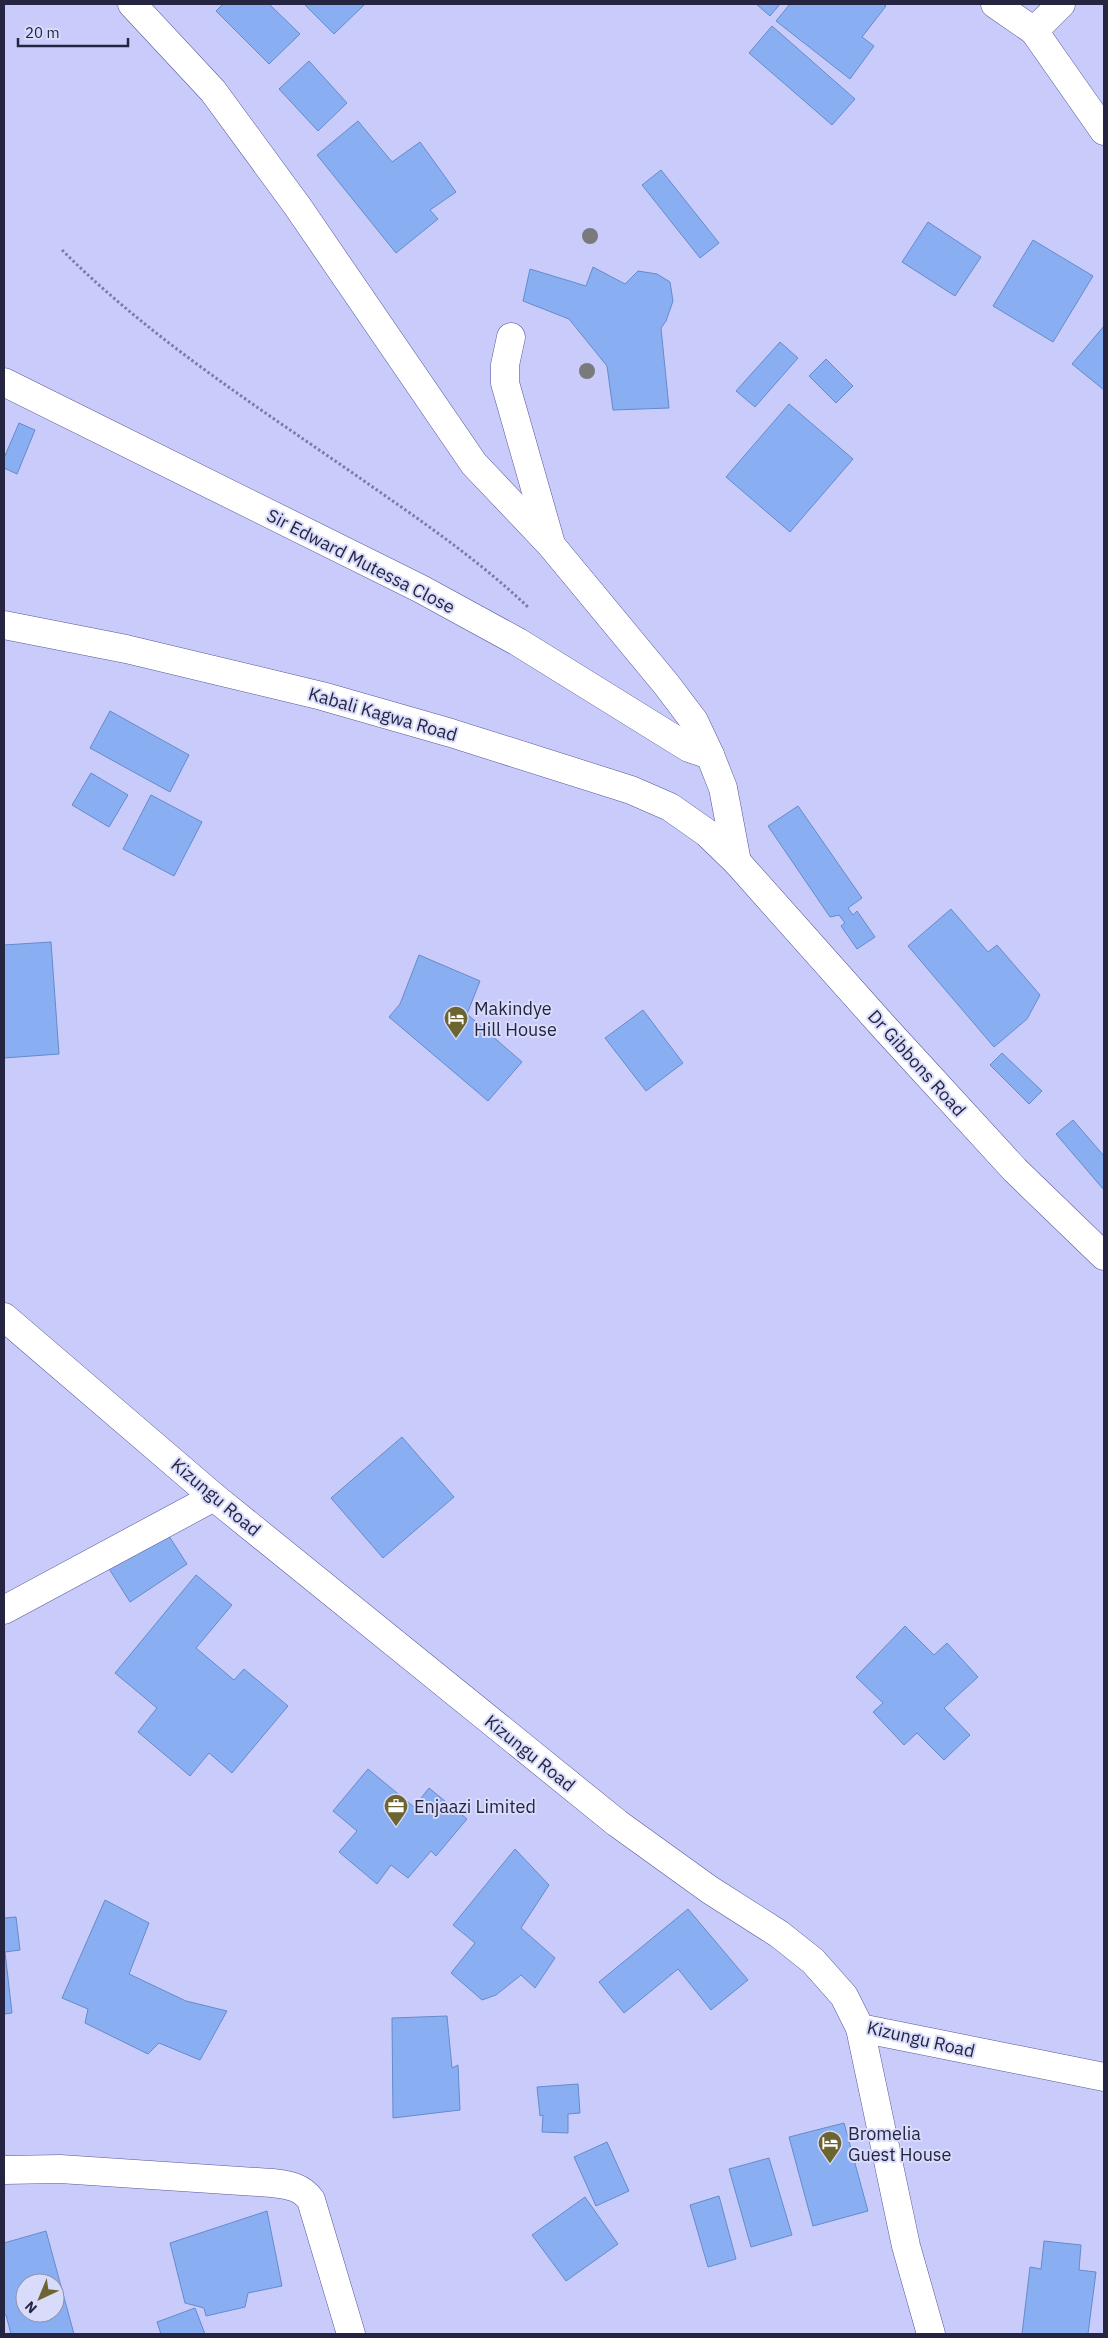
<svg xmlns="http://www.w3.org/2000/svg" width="1108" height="2338" viewBox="0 0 1108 2338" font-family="'IBM Plex Sans',sans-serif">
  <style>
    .building { fill: #89aff2; stroke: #668acb; fill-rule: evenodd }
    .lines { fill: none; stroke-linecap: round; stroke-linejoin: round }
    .minor-casing { stroke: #565699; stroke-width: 29 }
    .path { stroke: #7b7ca3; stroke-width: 3; stroke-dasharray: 2.5 2.5; stroke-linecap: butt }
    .minor { stroke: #fff; stroke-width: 28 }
    .tree { fill: #7a7a7c }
    .labels { text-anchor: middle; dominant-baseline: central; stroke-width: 4; stroke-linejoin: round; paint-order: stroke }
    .street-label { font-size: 18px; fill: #252542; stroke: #d8dbfa }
    .poi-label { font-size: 18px; fill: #252542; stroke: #d8dbfa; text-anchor: start }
  </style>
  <rect width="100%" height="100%" fill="#c9ccfb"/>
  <g class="building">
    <polygon points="223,4 269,4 300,34 269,64 216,11"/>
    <polygon points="304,4 365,4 334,34"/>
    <polygon points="756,4 780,4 770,16"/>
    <polygon points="790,4 883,4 886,6 862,37 874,46 850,79 776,21"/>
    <polygon points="772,26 855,99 832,125 749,53"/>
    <polygon points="309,61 347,103 318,131 279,89"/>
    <polygon points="358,121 392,162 420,142 456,192 430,210 438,219 396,253 317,155"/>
    <polygon points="661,170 719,243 700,258 642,185"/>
    <polygon points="928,222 981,257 955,296 902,262"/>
    <polygon points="1033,240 1093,276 1053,342 993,306"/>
    <polygon points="593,267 625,284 638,271 657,274 670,282 673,301 666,321 661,328 669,408 613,410 607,366 569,319 523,301 530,269 586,286"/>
    <polygon points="1104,326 1104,390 1072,364"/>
    <polygon points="780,342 798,358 755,407 736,391"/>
    <polygon points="826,359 853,386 836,403 809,376"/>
    <polygon points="789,404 853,459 790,532 726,477"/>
    <polygon points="19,423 35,430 17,474 4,468 4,458"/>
    <polygon points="110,711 189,755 170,792 90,748"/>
    <polygon points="91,773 128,795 109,827 72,805"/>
    <polygon points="151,795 202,822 174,876 123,849"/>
    <polygon points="798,806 862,898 848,908 853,915 857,911 875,937 857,949 841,926 845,923 839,915 830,917 768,826"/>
    <polygon points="951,909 988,952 997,945 1040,995 1027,1019 994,1047 908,946"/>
    <polygon points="51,942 59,1054 4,1058 4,945"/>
    <polygon points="419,955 480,981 467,1014 522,1062 488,1101 389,1017 400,1004"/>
    <polygon points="643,1010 683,1063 646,1091 605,1038"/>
    <polygon points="1002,1053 1042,1091 1029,1104 990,1065"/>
    <polygon points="1073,1120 1104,1156 1104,1190 1056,1134"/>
    <polygon points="402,1437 454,1497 383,1558 331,1498"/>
    <polygon points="163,1527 187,1564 130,1602 106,1564"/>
    <polygon points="196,1575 232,1605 196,1648 234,1680 244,1669 288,1706 232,1773 209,1753 190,1776 138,1732 157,1708 115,1673"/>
    <polygon points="905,1626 934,1655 947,1643 978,1677 944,1708 970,1735 944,1760 917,1733 904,1745 873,1712 883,1703 856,1677"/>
    <polygon points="368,1769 414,1807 429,1788 467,1819 436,1856 431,1851 408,1878 391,1865 377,1884 339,1852 357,1831 333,1811"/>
    <polygon points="515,1849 549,1885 521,1928 555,1958 535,1988 521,1975 496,1995 482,2000 451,1973 475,1943 453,1925"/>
    <polygon points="105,1900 149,1923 129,1974 186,2001 227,2011 200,2060 159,2043 148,2054 85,2023 88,2009 62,1998"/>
    <polygon points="688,1909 748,1980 711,2010 678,1969 624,2013 599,1982"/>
    <polygon points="16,1917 20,1950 5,1952 12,2013 4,2014 4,1918"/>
    <polygon points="447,2016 452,2068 458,2065 460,2110 393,2118 392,2018"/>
    <polygon points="578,2084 580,2113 568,2114 568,2133 542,2132 543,2115 540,2116 537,2087"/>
    <polygon points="844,2123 868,2211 813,2226 789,2137"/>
    <polygon points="607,2142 629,2191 596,2206 574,2157"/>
    <polygon points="769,2158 792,2235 751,2247 729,2169"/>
    <polygon points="719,2196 736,2259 708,2267 690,2205"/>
    <polygon points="585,2197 618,2244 566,2281 532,2235"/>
    <polygon points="267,2211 282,2286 248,2293 245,2307 206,2316 204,2308 185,2303 170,2243"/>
    <path d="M46,2231L74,2334H11L6,2315H4V2243ZM25,2283H55V2313H25Z"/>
    <polygon points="1044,2241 1081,2245 1079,2270 1096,2272 1088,2334 1022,2334 1030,2267 1041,2269"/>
    <polygon points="195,2308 205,2334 161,2334 157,2322"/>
  </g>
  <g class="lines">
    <defs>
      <g id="minor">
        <polyline points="132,4 213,91 298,207 474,464 551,545 666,684 694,721 710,755 723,788 737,862"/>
        <polyline points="995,4 1034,31 1061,4"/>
        <polyline points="1034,31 1104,131"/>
        <polyline points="511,337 505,365 505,383 551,544"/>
        <polyline points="4,382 421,589 518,642 668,735 689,748 710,755"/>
        <polyline points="4,625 126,649 322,696 451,733 631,790 670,807 707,833 737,862 883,1026 1015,1170 1104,1256"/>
        <polyline points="4,1317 214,1497 617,1823 710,1890 779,1934 813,1961 844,1996 860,2028 1104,2077"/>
        <polyline points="4,1610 214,1497"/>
        <polyline points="860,2028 906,2246 931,2334"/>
        <path d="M4,2170L60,2169L272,2183C288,2185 301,2186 311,2200L351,2334"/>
      </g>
    </defs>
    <use href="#minor" class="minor-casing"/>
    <path class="path" d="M62,250C156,344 269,414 377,490C430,527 483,564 529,608"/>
    <use href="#minor" class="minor"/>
  </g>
  <g class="tree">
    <circle cx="590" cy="236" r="8"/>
    <circle cx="587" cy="371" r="8"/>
  </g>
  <defs>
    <symbol id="hotel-pin" viewBox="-11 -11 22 30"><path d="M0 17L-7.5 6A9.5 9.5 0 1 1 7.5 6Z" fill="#6c6531" stroke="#d8dbfa"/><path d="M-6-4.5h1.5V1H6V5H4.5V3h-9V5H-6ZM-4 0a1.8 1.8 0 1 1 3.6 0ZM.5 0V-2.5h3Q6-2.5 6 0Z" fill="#fff"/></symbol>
    <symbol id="office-pin" viewBox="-11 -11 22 30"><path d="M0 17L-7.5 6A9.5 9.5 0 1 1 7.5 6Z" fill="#6c6531" stroke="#d8dbfa"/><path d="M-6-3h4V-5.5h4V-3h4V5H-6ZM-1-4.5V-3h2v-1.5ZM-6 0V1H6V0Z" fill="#fff"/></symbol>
  </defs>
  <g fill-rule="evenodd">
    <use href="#hotel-pin" x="442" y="1004" width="28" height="38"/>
    <use href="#office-pin" x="382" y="1792" width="28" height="38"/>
    <use href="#hotel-pin" x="816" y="2129" width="28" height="38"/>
  </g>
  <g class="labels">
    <g class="street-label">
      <text transform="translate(361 561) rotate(27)">Sir Edward Mutessa Close</text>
      <text transform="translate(383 714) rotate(16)">Kabali Kagwa Road</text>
      <text transform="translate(917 1063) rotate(48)">Dr Gibbons Road</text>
      <text transform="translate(216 1497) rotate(40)">Kizungu Road</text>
      <text transform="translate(530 1753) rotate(39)">Kizungu Road</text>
      <text transform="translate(921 2039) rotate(13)">Kizungu Road</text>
    </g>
    <g class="poi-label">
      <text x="474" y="1008">Makindye<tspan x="474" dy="21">Hill House</tspan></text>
      <text x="414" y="1806">Enjaazi Limited</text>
      <text x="848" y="2133">Bromelia<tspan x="848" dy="21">Guest House</tspan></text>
    </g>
  </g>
  <rect width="1108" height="2338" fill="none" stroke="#252542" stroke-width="10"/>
  <g transform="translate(40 2298) rotate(224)"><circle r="24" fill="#d8dbfa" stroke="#9092b0"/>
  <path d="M0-4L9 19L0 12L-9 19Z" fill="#6c6531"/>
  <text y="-8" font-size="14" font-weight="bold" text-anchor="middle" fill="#252542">N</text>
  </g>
  <path d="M18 38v8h110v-8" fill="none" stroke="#252542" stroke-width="2.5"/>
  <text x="25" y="38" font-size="15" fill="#252542" stroke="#d8dbfa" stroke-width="4" paint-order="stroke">20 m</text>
</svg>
